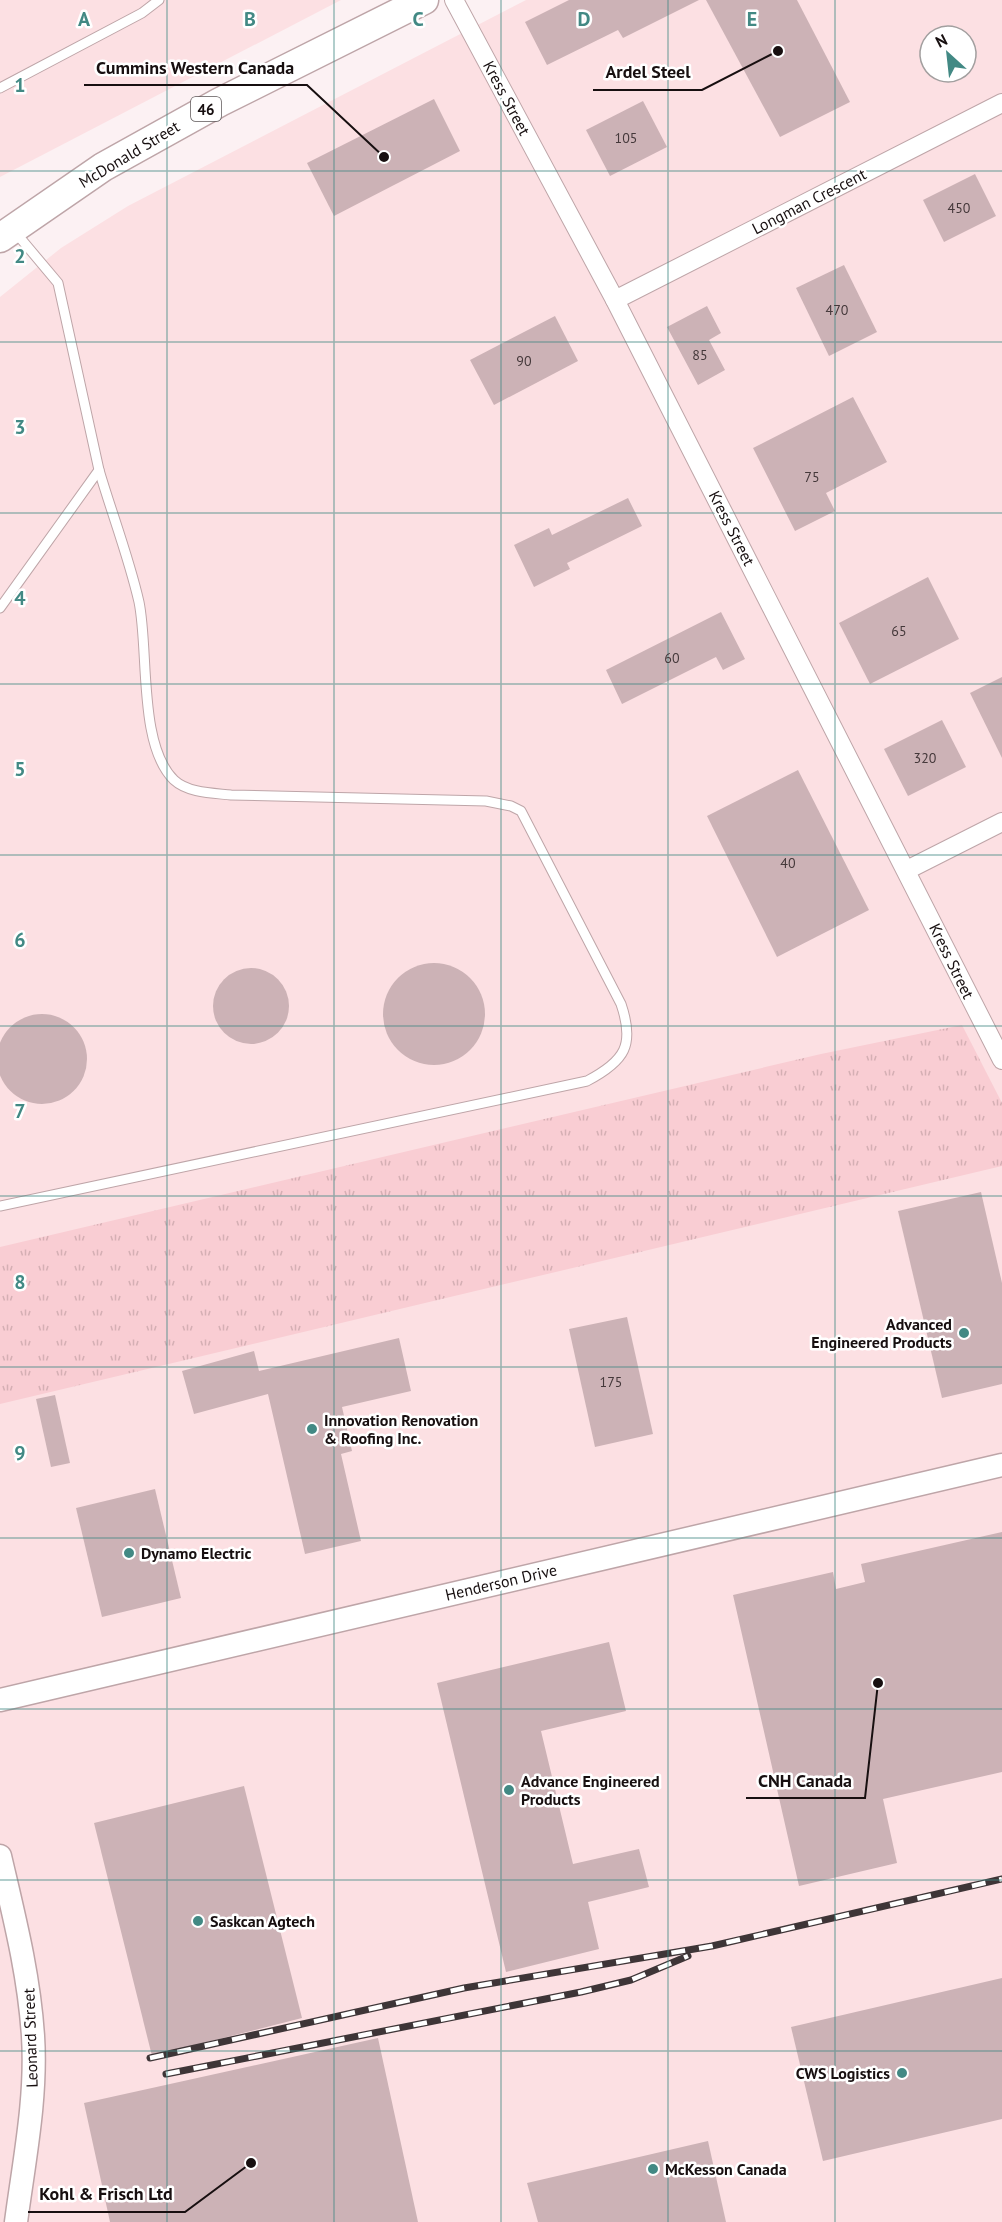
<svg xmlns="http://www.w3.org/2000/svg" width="1002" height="2222" viewBox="0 0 1002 2222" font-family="'PT Sans',sans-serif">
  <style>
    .built { fill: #fce0e3; fill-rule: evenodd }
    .grass { fill: url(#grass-tufts) }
    .building { fill: #ccb2b6 }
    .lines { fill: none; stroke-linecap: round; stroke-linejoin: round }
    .service-casing { stroke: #bea5a8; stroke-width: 11 }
    .minor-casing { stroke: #bea5a8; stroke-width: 20 }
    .tertiary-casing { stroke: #bea5a8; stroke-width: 25 }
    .primary-casing { stroke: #bea5a8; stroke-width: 31 }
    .service { stroke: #fff; stroke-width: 9 }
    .minor { stroke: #fff; stroke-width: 18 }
    .tertiary { stroke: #fff; stroke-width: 22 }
    .primary { stroke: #fff; stroke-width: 28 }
    .rail-casing { stroke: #3e3537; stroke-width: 7 }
    .rail { stroke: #fff; stroke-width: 4.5; stroke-dasharray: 14; stroke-linecap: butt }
    .grid { fill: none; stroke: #428984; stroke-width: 1.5; stroke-opacity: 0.55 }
    .poi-dot { fill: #428984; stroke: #fff; stroke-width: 2 }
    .labels { text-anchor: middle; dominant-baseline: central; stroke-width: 5; stroke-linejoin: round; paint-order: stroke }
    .number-label { font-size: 14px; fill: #44383a }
    .shield { fill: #fff; stroke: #5d5758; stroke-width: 1.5 }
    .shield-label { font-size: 15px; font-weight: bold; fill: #170f10 }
    .street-label { font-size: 16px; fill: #170f10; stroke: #fff }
    .poi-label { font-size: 16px; font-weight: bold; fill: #170f10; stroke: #fff; text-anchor: start }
    .grid-label { font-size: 20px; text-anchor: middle; font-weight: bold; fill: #428984; stroke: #fff; stroke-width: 5; stroke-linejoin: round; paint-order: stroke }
    .leader { fill: none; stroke: #170f10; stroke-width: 2 }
    .callout-dot { fill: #170f10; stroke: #fff; stroke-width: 2 }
    .callout-label { font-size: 18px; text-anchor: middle; font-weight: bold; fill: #170f10; stroke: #fff; stroke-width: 5; stroke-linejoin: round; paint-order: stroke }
  </style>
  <defs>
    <pattern id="grass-tufts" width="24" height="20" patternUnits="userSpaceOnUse" patternTransform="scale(1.5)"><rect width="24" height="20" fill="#f9cdd3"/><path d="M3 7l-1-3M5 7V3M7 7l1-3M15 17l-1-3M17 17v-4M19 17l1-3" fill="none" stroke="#d5afb4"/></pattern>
  </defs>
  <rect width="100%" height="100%" fill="#fcf1f3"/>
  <g class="built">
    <polygon points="0,0 341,0 0,177"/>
    <path d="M526,0H1002V2222H0V297L61,248L128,206ZM930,36H966V72H930Z"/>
  </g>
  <polygon class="grass" points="962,1025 1002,1103 1002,1166 0,1404 0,1247 821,1054"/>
  <g class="building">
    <polygon points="569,0 699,0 623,38 618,30 547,65 525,22"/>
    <polygon points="706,0 797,0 850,102 780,137"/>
    <polygon points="434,99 460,151 334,216 307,163"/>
    <polygon points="643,101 667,147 610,176 586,130"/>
    <polygon points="975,174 996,216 944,242 923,200"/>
    <polygon points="844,265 877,332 829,356 796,288"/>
    <polygon points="707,306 721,333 709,340 725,370 698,385 667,327"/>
    <polygon points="555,316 578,361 494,405 470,360"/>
    <polygon points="853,397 887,462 826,493 835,511 795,531 753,448"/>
    <polygon points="628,498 642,526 567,563 570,569 534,587 514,545 549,528 552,535"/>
    <polygon points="928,577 959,639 870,684 839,623"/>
    <polygon points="721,612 745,659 723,670 716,657 622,704 606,670"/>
    <polygon points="1002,677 1002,758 970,693"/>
    <polygon points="942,720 966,767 908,796 884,749"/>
    <polygon points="798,770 869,910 777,957 707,816"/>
    <circle cx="434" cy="1014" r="51"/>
    <circle cx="251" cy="1006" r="38"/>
    <circle cx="42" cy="1059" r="45"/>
    <polygon points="981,1192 1002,1283 1002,1384 942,1398 898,1211"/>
    <polygon points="627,1317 653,1434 595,1447 569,1329"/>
    <polygon points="399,1338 411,1391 342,1407 352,1451 341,1454 361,1541 305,1554 268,1394 194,1414 182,1371 254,1351 259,1371"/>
    <polygon points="55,1395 70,1463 51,1467 36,1399"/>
    <polygon points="155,1489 181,1598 102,1617 76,1508"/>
    <polygon points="1002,1532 1002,1772 883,1799 897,1863 799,1886 733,1595 833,1572 836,1589 865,1582 861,1564"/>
    <polygon points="609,1642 626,1711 541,1731 573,1864 639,1849 649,1887 588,1902 599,1949 506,1972 437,1683"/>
    <polygon points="244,1786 302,2018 152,2056 94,1823"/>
    <polygon points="1002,1978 1002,2119 823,2161 791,2027"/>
    <polygon points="378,2038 418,2222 110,2222 84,2103"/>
    <polygon points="708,2141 726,2222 538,2222 527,2183"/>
  </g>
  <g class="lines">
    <defs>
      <g id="service">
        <polyline points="0,88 142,13 159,0"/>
        <polyline points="0,608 99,470 58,283 16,233"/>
        <path d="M0,1206L587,1081C625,1061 635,1045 621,1004L521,811L511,806L486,801L231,795C213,793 188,793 174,780C138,745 149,650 139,602C129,558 112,514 99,470"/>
      </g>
      <g id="minor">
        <polyline points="454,0 615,300 1002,1060"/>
        <polyline points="615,300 1002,103"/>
        <polyline points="907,870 1002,822"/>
      </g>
      <g id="tertiary">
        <polyline points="0,1700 1002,1465"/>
        <path d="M0,1856C14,1916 29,1974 33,2036C37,2098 24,2161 16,2222"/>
      </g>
      <polyline id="primary" points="0,238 103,167 220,102 424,0"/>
    </defs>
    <use href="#service" class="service-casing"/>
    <use href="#minor" class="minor-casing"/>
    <use href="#tertiary" class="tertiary-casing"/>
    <use href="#primary" class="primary-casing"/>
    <use href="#service" class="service"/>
    <use href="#minor" class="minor"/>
    <use href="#tertiary" class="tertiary"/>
    <use href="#primary" class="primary"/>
    <defs>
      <g id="rail">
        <polyline points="150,2058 464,1988 712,1946 1002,1879"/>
        <polyline points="166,2074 581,1992 631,1980 688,1956"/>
      </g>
    </defs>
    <use href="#rail" class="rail-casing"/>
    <use href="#rail" class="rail"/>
  </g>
  <path class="grid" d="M167,0V2222M334,0V2222M501,0V2222M668,0V2222M835,0V2222M0,171H1002M0,342H1002M0,513H1002M0,684H1002M0,855H1002M0,1026H1002M0,1196H1002M0,1367H1002M0,1538H1002M0,1709H1002M0,1880H1002M0,2051H1002"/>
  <g class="poi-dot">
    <circle cx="964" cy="1333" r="6"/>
    <circle cx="312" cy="1429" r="6"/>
    <circle cx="129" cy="1553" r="6"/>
    <circle cx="509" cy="1790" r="6"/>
    <circle cx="198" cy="1921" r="6"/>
    <circle cx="902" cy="2073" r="6"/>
    <circle cx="653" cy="2169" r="6"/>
  </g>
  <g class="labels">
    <g class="number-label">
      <text x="626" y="138">105</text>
      <text x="959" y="208">450</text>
      <text x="837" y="310">470</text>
      <text x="700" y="355">85</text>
      <text x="524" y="361">90</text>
      <text x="812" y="477">75</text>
      <text x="899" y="631">65</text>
      <text x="672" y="658">60</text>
      <text x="925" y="758">320</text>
      <text x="788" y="863">40</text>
      <text x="611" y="1382">175</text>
    </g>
    <rect class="shield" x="191" y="97" width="30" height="24" rx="4.5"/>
    <g class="shield-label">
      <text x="206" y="109">46</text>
    </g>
    <g class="street-label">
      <text transform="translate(507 98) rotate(62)">Kress Street</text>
      <text transform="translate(129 154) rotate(-31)">McDonald Street</text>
      <text transform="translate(809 201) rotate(-27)">Longman Crescent</text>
      <text transform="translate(732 528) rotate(63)">Kress Street</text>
      <text transform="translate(952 961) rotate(64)">Kress Street</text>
      <text transform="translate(501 1582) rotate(-13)">Henderson Drive</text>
      <text transform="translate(30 2038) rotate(-92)">Leonard Street</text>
    </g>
    <g class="poi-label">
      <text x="952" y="1324" text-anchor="end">Advanced<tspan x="952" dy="18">Engineered Products</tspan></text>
      <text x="324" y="1420">Innovation Renovation<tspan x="324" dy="18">&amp; Roofing Inc.</tspan></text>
      <text x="141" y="1553">Dynamo Electric</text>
      <text x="521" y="1781">Advance Engineered<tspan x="521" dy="18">Products</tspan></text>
      <text x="210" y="1921">Saskcan Agtech</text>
      <text x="890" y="2073" text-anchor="end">CWS Logistics</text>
      <text x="665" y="2169">McKesson Canada</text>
    </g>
  </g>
  <g class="grid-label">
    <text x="84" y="26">A</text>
    <text x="250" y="26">B</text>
    <text x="418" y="26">C</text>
    <text x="584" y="26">D</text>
    <text x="752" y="26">E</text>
    <text x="20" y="92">1</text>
    <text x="20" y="263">2</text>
    <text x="20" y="434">3</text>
    <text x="20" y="605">4</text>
    <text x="20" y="776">5</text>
    <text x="20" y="947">6</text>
    <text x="20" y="1118">7</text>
    <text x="20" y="1289">8</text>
    <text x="20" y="1460">9</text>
  </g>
  <path class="leader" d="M384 157L307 85H84M778 51L702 90H593M878 1683L865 1798H746M251 2163L185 2212H28"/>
  <g class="callout-dot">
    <circle cx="384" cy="157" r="6"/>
    <circle cx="778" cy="51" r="6"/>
    <circle cx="878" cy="1683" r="6"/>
    <circle cx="251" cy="2163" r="6"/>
  </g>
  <g class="callout-label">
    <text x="195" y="74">Cummins Western Canada</text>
    <text x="648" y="78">Ardel Steel</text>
    <text x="805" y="1787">CNH Canada</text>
    <text x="106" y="2200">Kohl &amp; Frisch Ltd</text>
  </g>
  <g transform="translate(948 54) rotate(333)"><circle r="28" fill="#ffffff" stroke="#a29f9f" stroke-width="1.5"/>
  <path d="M0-4.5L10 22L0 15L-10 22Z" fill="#428984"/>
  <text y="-9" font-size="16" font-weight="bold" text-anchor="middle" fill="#170f10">N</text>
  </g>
</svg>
